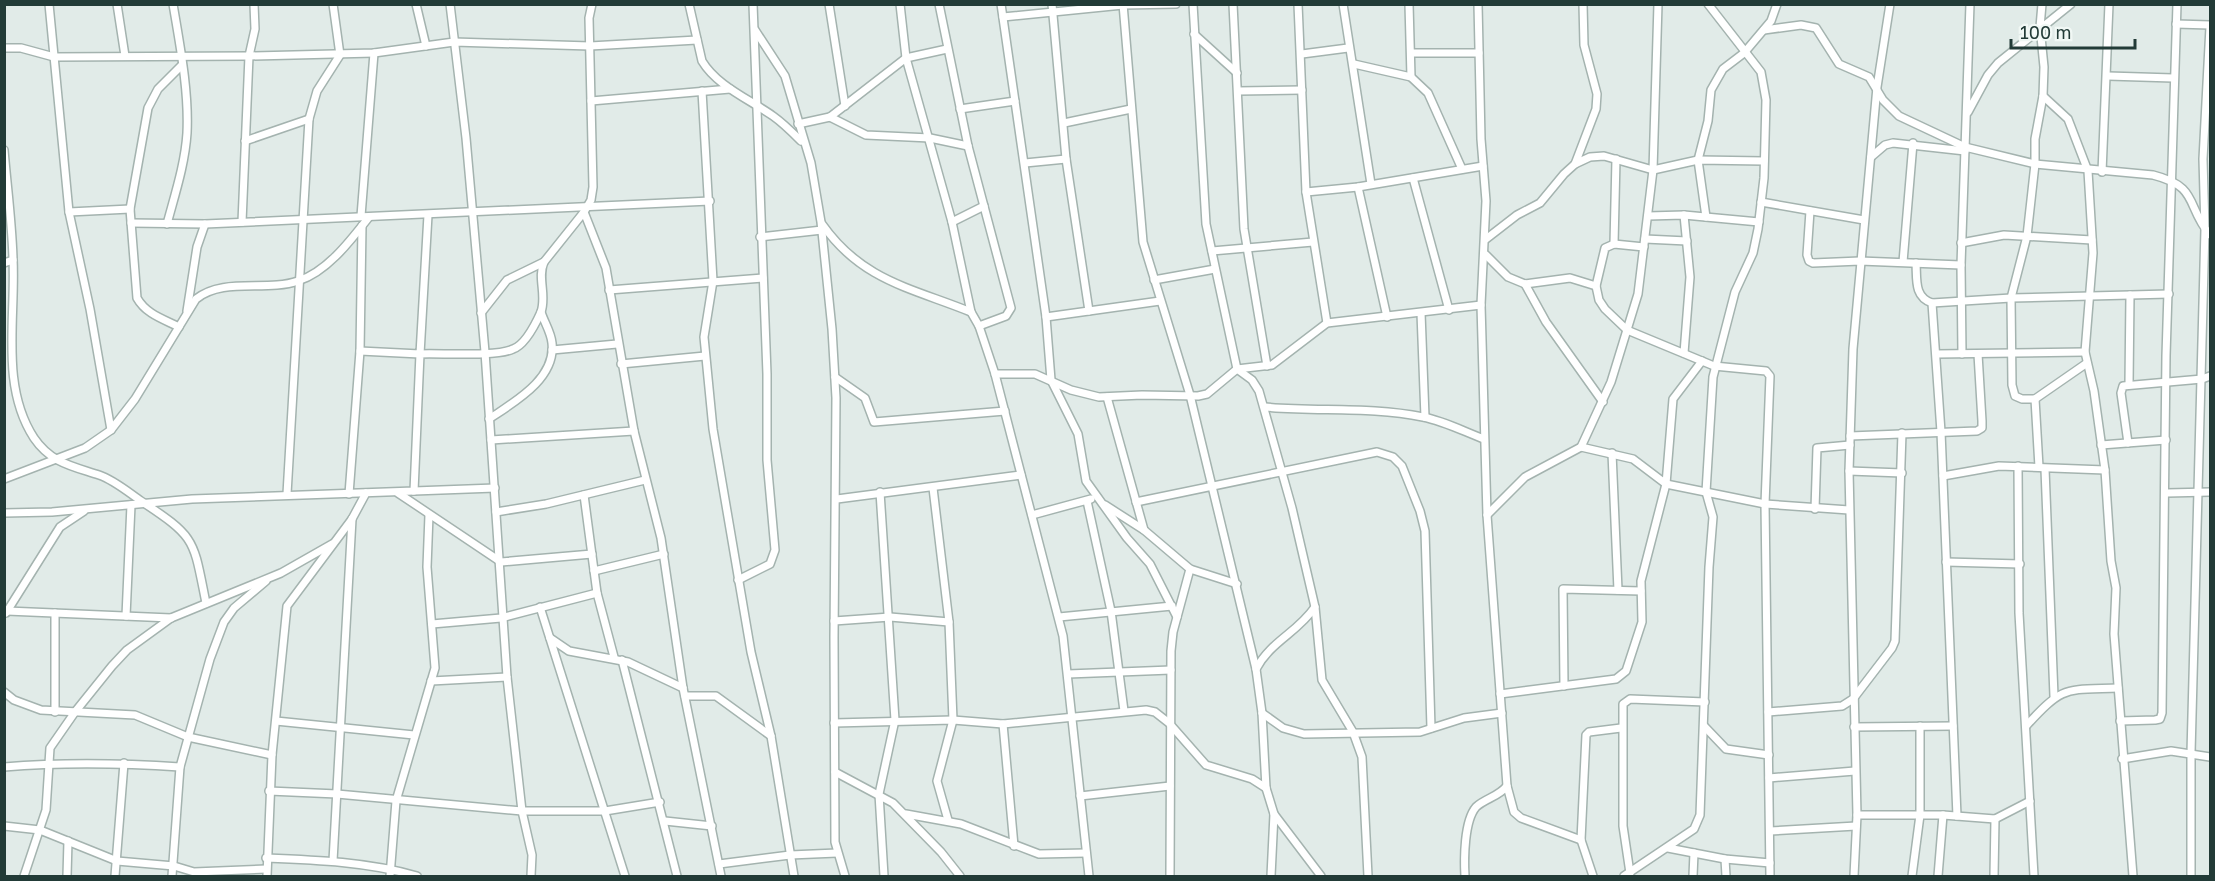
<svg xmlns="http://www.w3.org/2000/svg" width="2215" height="881" viewBox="0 0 2215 881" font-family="'Golos Text',sans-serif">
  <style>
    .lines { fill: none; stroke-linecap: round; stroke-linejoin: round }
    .minor-casing { stroke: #a4b3af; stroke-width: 10 }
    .minor { stroke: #fff; stroke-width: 7 }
  </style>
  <rect width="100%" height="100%" fill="#e1ebe8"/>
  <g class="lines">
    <defs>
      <g id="minor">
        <polyline points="49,4 69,212 90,309 111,430"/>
        <polyline points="117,4 125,56"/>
        <polyline points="416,4 426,46"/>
        <polyline points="450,4 466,138 485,352 507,677 522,811 532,855 531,876"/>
        <path d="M689,4L702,61C717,86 749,99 773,116C783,123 792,132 801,141"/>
        <polyline points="829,4 845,106"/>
        <polyline points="900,4 906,58 952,222 971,312 979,326 995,374 1063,636 1089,876"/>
        <polyline points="939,4 968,146 1011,308 1006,316 979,326"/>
        <polyline points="1001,4 1046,317 1051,380 1078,434 1086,481 1127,538 1150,564 1177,617"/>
        <polyline points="1052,4 1066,159 1089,311"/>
        <polyline points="1123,4 1143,242 1190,395 1256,669 1262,713 1266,788 1274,814 1271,876"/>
        <polyline points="1193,4 1206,224 1237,369 1252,380 1259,391 1292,508 1315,607 1322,680 1353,732 1362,757 1368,876"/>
        <polyline points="1233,4 1244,229 1267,366"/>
        <polyline points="1298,4 1306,192 1327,323"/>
        <polyline points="1343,4 1371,184"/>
        <polyline points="1409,4 1411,77"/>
        <polyline points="1478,4 1481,139 1486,201 1481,305 1487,515 1507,786 1514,812 1521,818 1581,840"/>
        <polyline points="1003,17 1123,5 1176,4"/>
        <polyline points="2176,24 2210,25"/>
        <polyline points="755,30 785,76 811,163 821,222 832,329 836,398 834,638 835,842 845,876"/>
        <path d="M1764,30L1801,25L1816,28L1839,64L1869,77L1883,100L1899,116L1965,147L2035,164L2153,175C2200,187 2185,205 2210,235"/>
        <polyline points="1194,34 1237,73"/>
        <polyline points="4,48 21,48 54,57 249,56 374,53 454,42 590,46 697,40"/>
        <polyline points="1411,53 1479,53"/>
        <polyline points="1302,54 1348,48"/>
        <polyline points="1354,64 1411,77 1428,93 1462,169"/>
        <polyline points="2108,76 2173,78"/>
        <polyline points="702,91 713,281 704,337 713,429 751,652 771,736 794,876"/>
        <polyline points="1238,91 1302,90"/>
        <polyline points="2043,96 2068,119 2088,171 2093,253 2085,352 2094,391 2105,470 2111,561 2116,588 2114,634 2133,876"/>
        <polyline points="591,101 730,89"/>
        <polyline points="960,109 1015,101"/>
        <polyline points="1968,112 1988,75 1998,63 2071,4"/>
        <polyline points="830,117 866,135 930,138 968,146"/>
        <polyline points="1064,123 1131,109"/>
        <polyline points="798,124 830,117 906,58 947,49"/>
        <polyline points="245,141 309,119"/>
        <path d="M4,150C7,186 12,223 13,259C16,318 0,386 34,438C51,463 72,466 99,475C114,480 128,492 141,501C197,538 193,539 206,603"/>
        <polyline points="1871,157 1885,145 1893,143 1965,151"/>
        <polyline points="1025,163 1066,159"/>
        <polyline points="1575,164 1596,109 1597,94 1584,45 1583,4"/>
        <polyline points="2102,172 2109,4"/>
        <polyline points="1413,178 1449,310"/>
        <polyline points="1358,187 1387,317"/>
        <polyline points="1306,192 1358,187 1483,166"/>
        <polyline points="1761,202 1864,220"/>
        <polyline points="1810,211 1807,255 1809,261 1813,263 1860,261 1961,265"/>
        <polyline points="69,212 130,209"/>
        <polyline points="584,212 606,268 634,431 661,538 683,688 721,876"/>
        <polyline points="1684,215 1690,277 1684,353"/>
        <polyline points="361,216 374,53"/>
        <polyline points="1648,216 1684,215 1759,222"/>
        <polyline points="1706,217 1698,160 1708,121 1711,90 1723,69 1744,53 1771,21 1777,4"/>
        <polyline points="242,222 249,56 255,29 254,4"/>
        <polyline points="952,222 984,206"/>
        <polyline points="131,223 205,224 710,201"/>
        <path d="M167,224C175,194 185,164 187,133C189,91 180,46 173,4"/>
        <path d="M822,224C862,281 912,288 971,312"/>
        <polyline points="760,237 822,230"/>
        <polyline points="1486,239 1517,215 1540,203 1564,174 1575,164 1590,157 1604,156 1653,170 1698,160 1764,161"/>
        <polyline points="1645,239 1687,241"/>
        <polyline points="1961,243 2004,235 2092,240"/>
        <polyline points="1614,244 1616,159"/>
        <polyline points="1644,247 1614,244 1605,248 1596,286 1599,300 1605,309 1627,330 1714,366 1766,371 1770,376 1765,504 1770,876"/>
        <polyline points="1212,251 1313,242"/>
        <polyline points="1486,255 1508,277 1525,284 1570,278 1596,286"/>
        <polyline points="1903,262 1913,143"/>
        <polyline points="4,263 13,260"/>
        <path d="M1916,263C1917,280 1914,297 1932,303L2011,298L2169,294"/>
        <polyline points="1154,280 1215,269"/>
        <polyline points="1525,284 1546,322 1603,402"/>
        <polyline points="609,290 763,278"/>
        <polyline points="1932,303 1941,432 1957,816"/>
        <polyline points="187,311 197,247 205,224"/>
        <polyline points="481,313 507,280 544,262"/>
        <polyline points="1421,313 1425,417"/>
        <polyline points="1046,317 1160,301"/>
        <path d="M179,327C163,319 146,314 137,298L130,209L148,108L158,89L182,65"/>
        <polyline points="552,350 617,344"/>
        <polyline points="360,351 420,354 428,215"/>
        <polyline points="1937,354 2085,352"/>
        <polyline points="1962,354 1961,265 1970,4"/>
        <polyline points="621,364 705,356"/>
        <polyline points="995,374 1035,374 1071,390 1099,397 1142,395 1198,396 1207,394 1237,369 1272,365 1327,323 1481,305"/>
        <polyline points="835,377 865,398 874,422 1005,411"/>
        <polyline points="2129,384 2130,295"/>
        <polyline points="1107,397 1144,530"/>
        <polyline points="2035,399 2087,363"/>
        <path d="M1265,407C1318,412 1370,406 1423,417C1444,421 1465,432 1484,439"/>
        <path d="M489,419C514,402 556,379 552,343C551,332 544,322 541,312"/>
        <polyline points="1850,436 1977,431 1982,428 1982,421 1978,354"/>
        <polyline points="491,440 634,431"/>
        <polyline points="2128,443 2121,393 2123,386 2202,379 2210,376"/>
        <polyline points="2101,445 2166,440"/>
        <polyline points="1581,447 1633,459 1666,484 1765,504 1849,510"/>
        <polyline points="1612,453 1618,590"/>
        <polyline points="2018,466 2019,613 2034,876"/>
        <polyline points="2039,467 2035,399 2022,399 2015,396 2012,385 2011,298 2027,236 2035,164 2035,139 2043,96 2044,67 2040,27 2042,4"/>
        <polyline points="2045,469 2054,696"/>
        <polyline points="1849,471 1902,473"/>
        <polyline points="1943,476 1999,466 2105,470"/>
        <path d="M4,479L85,448L111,430L135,399L196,299C223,277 266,292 298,281C327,272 351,240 369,217"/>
        <polyline points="933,488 949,622 953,720 937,781 948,820"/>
        <polyline points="414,491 495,488"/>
        <polyline points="880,492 895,720 879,794 884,876"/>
        <polyline points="398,493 501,562 592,554"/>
        <polyline points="2167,493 2210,492"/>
        <polyline points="287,494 309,119 317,91 340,55 333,4"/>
        <polyline points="349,494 360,351 362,226"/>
        <polyline points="584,495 597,593 614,657"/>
        <polyline points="837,499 1021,475"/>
        <polyline points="1087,501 1111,611 1124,711"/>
        <polyline points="1136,502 1377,452 1393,457 1402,466 1420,511 1425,531 1431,728"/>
        <polyline points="1105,505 1144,530 1190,569 1237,584"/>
        <polyline points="1815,509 1817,448 1850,445"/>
        <polyline points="496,512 546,504 645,480"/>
        <path d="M4,513L52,512L192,499L414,491L420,354C440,353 497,357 513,349C525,345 536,323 541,312C547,295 537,278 544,262L584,212L591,200L593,187L589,18L592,4"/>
        <polyline points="1032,515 1091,499"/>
        <polyline points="1487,515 1525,477 1581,447 1611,382 1638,294 1653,170 1658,4"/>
        <polyline points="1946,562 2020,564"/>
        <polyline points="594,571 664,554"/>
        <polyline points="738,580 770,564 775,550 767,460 767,374 753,4"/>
        <polyline points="540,607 625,876"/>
        <polyline points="7,611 171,618"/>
        <polyline points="6,613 60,527 84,511"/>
        <polyline points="55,613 55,712"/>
        <polyline points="126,616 131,505"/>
        <polyline points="1059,617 1172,606"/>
        <polyline points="834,621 890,617 949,622"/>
        <polyline points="432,624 501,618 597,593"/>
        <polyline points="550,638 569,651 628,662 683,688"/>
        <polyline points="622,660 677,876"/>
        <path d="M1256,669C1271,641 1297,633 1315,607"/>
        <polyline points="1068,674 1171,670"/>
        <polyline points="431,681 507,677"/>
        <polyline points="1564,686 1563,589 1641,591"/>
        <polyline points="4,692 14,700 41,710 135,715 188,737 272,755"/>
        <polyline points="1500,694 1616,679 1626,671 1642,622 1641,581 1666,484 1673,399 1702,361"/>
        <polyline points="685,696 716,696 771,736"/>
        <polyline points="1768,712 1842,706 1853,699 1892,648 1895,641 1902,433"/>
        <polyline points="1262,713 1283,728 1304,734 1420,732 1464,718 1502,713"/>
        <polyline points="276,721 414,735"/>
        <polyline points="2120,721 2155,720 2160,719 2162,713 2166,356 2177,4"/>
        <polyline points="834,723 953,720 1003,724 1146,710 1155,712 1169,723 1206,765 1252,779 1266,788"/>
        <polyline points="1003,724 1014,846"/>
        <polyline points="1704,726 1726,749 1769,755"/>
        <path d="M2026,726C2064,685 2064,690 2118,688"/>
        <polyline points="1854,727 1953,726"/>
        <polyline points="2122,759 2171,751 2210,757"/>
        <path d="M4,767C63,762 121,763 180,767"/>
        <polyline points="835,772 893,803 941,852 960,876"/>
        <polyline points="1769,778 1855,771"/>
        <polyline points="269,791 337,794 522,811 605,811 660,802"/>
        <polyline points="1080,796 1170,786"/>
        <polyline points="906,814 961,824 1039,854 1086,853"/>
        <polyline points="1274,814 1321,876"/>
        <polyline points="1857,815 1943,815 1995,819 2030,801"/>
        <polyline points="665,821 712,826"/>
        <polyline points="4,826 40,830 117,861 174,866 194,872 266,869"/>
        <polyline points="1770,831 1856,826"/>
        <polyline points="1668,848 1725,859 1770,863"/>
        <path d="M266,858C317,860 368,862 417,876"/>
        <polyline points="1725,859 1726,876"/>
        <polyline points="333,861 352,519"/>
        <polyline points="719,864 790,855 837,853"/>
        <polyline points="1630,873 1623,826 1623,704 1630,699 1705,702"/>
        <polyline points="24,876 46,810 50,748 75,712 112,666 127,650 171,618 281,573 332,544"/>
        <polyline points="67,876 68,841"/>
        <polyline points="115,876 124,763"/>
        <polyline points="172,876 180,767 210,659 224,622 234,608 266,581"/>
        <polyline points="267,876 272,755 287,606 352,519 366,493"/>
        <polyline points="390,876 396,801 435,668 427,567 429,515"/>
        <polyline points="1170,876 1171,651 1173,632 1190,569"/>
        <path d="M1465,876C1464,859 1464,821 1476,807C1486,798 1498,797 1507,786"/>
        <polyline points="1593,876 1581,840 1586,735 1589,732 1621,728"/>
        <polyline points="1624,876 1694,829 1700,815 1709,567 1713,517 1706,492 1713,377 1735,292 1753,253 1758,229 1764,178 1766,100 1761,72 1708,4"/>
        <polyline points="1693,876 1694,853"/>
        <polyline points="1854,876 1857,815 1849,471 1853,349 1877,87 1890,4"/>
        <polyline points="1912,876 1920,815 1920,726"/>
        <polyline points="1938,876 1943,815"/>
        <polyline points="1994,876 1995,819"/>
        <polyline points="2191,876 2191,753 2205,229 2203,159 2210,27"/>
      </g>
    </defs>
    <use href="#minor" class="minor-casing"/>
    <use href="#minor" class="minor"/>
  </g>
  <rect width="2215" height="881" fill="none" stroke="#223b37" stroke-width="12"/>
  <path d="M2011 39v9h124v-9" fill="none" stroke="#223b37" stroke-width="3"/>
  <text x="2020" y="39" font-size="18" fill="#223b37" stroke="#f1f8f5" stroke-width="4.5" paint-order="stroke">100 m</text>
</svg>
